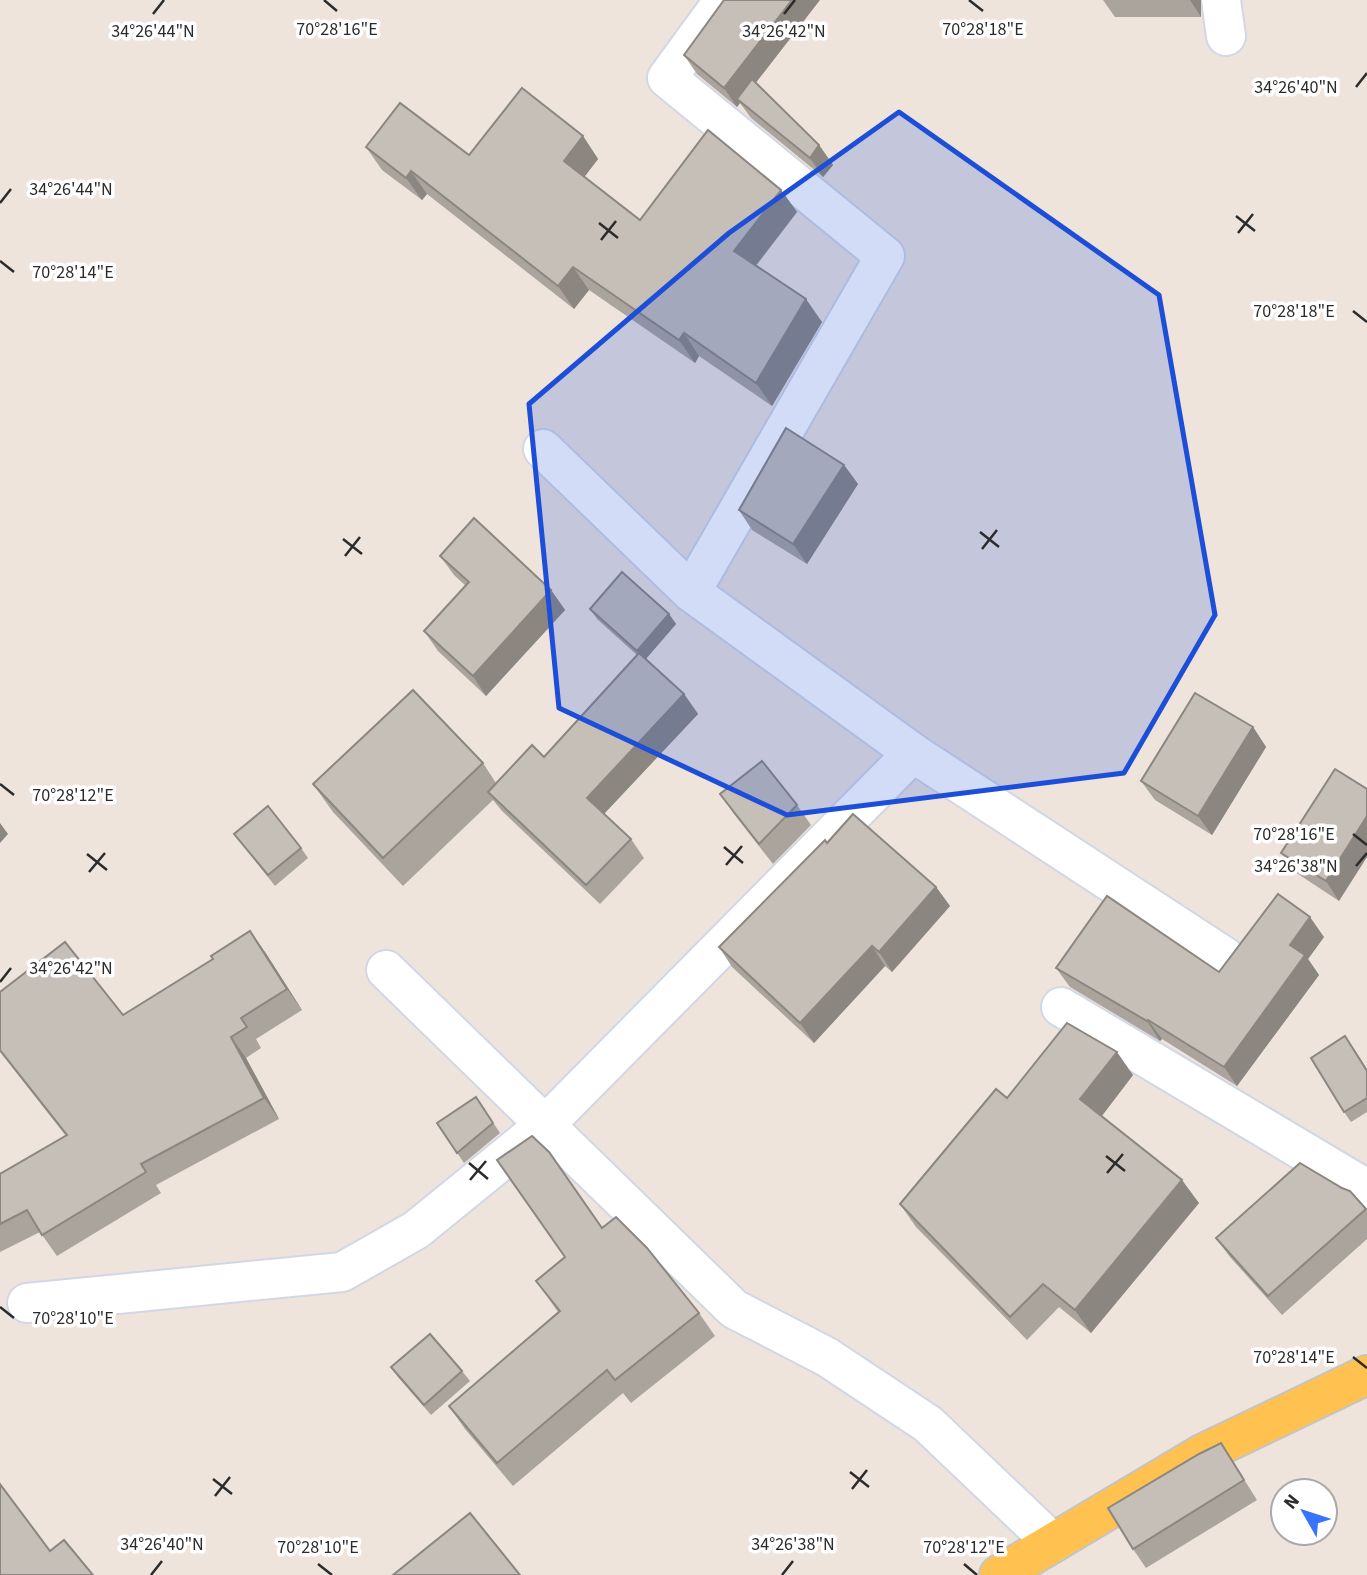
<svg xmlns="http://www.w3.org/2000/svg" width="1367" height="1575" viewBox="0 0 1367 1575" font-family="'Source Sans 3',sans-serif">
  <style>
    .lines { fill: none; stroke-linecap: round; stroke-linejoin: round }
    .street-casing { stroke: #d1d7e5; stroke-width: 42 }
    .primary-casing { stroke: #c4c4c4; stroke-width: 42 }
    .street { stroke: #fff; stroke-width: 38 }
    .primary { stroke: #ffc250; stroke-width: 38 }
    .wall { fill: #aaa49d }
    .shaded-wall { fill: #8b8680 }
    .building { fill: #c6bfb7; stroke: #8b8680; stroke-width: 2 }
    .marked { fill: #1d4ed8; fill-opacity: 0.2; stroke: #1d4ed8; stroke-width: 5; stroke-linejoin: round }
    .ticks { fill: none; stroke: #2b2b2b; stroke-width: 2.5 }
    .ticks-label { font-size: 18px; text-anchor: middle; fill: #2b2b2b; stroke: #fff; stroke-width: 7; stroke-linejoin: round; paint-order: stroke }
  </style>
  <rect width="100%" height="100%" fill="#eee4dc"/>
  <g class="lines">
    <defs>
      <g id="street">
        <polyline points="1221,0 1226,36"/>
        <polyline points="691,592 885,256 667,78 724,0"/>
        <polyline points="913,753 1225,957"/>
        <polyline points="386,970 734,1309 827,1357 928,1424 1053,1543"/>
        <polyline points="1061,1007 1367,1189"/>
        <polyline points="27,1303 342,1272 416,1230 545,1125 913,753 691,592 543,449"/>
      </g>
      <polyline id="primary" points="999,1575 1202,1454 1367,1375"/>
    </defs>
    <use href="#street" class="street-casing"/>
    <use href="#primary" class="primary-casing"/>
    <use href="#street" class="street"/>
    <use href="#primary" class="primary"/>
  </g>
  <g class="wall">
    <polygon points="1103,0 1201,0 1201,17 1115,17"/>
    <polygon points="684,55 755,83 819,145 833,165 823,177 751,118 740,103 737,107 697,74"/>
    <polygon points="583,136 598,159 584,177 640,220 781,190 797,212 756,266 822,322 772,406 699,356 695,363 589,290 574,309 427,194 422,200 382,170 366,147 469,155"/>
    <polygon points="844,465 858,484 807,564 752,530 739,510"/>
    <polygon points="440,556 551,590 565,610 486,696 438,651 424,631 466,586 454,575"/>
    <polygon points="590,609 669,614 676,624 646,659 684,694 698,714 604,814 631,839 644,858 600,904 502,811 493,800 403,886 333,812 313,784 483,763 496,783 544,757 637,655 597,619"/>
    <polygon points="1253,727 1266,747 1212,835 1155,800 1141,781"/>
    <polygon points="1335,769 1339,901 1295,872 1281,853"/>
    <polygon points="720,794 797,805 811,825 773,864 734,814"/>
    <polygon points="234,834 301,848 308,858 275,886"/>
    <polygon points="827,843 936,887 950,906 892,972 885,966 814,1043 732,967 719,947"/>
    <polygon points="1324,937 1308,959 1319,975 1237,1086 1162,1039 1160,1041 1070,987 1056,968 1219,972"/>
    <polygon points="265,952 302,1010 256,1039 261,1048 246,1058 279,1119 156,1185 161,1193 57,1256 40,1232 0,1252 0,1174 66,1136 0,1052 0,992 123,1015 213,959"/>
    <polygon points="1352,1046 1367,1069 1367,1112 1351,1122 1344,1112"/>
    <polygon points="1133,1075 1102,1116 1199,1203 1091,1333 1059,1307 1027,1340 916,1227 900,1204 1007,1098"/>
    <polygon points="476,1097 500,1133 464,1163 437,1123"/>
    <polygon points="1342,1188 1350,1191 1367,1210 1367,1239 1282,1315 1230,1257 1216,1238"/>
    <polygon points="602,1228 699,1313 715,1336 631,1403 623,1393 513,1486 465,1429 449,1406 558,1312 536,1281"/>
    <polygon points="391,1367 462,1371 470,1381 431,1415 398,1377"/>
    <polygon points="1221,1443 1257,1500 1146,1568 1133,1549"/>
  </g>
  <g class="shaded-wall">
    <polygon points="792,0 820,0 741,102 737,99 740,103 737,107 724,88"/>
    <polygon points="1190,0 1201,0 1201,17"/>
    <polygon points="583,136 598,159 579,184 564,161"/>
    <polygon points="819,145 833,165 823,177 810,158"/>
    <polygon points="411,171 427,194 422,200 406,178"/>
    <polygon points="781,190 797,212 749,274 734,251"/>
    <polygon points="573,267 589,290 574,309 558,286"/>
    <polygon points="806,299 822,322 772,406 756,383"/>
    <polygon points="684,333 699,356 695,363 679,340"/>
    <polygon points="844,465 858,484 807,564 793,544"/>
    <polygon points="551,590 565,610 486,696 473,676"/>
    <polygon points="669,614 676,624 644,661 637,651"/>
    <polygon points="684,694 698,714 601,817 587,798"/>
    <polygon points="1253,727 1266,747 1212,835 1198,816"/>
    <polygon points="1367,816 1367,857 1339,901 1326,881"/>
    <polygon points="0,823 8,834 0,843"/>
    <polygon points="936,887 950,906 892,972 879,952"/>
    <polygon points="1310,917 1324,937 1308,959 1319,975 1237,1086 1224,1067 1290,945"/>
    <polygon points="250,931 265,952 302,1010 287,989"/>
    <polygon points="872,946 885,966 814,1043 800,1023"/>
    <polygon points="1148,1020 1162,1039 1160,1041 1147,1021"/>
    <polygon points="231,1037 246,1058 279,1119 264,1098"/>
    <polygon points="1117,1052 1133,1075 1097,1122 1080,1099"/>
    <polygon points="1182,1180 1199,1203 1091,1333 1075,1310"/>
  </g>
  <g class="building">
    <polygon points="724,0 792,0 724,88 684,55"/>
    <polygon points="752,79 819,145 810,158 737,99"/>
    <polygon points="522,88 583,136 564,161 640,220 708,130 781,190 734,251 806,299 756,383 684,333 679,340 573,267 558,286 411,171 406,178 366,147 400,103 469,155"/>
    <polygon points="786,428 844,465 793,544 739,510"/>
    <polygon points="474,518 551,590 473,676 424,631 469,582 440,556"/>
    <polygon points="622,572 669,614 637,651 590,609"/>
    <polygon points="639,653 684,694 587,798 631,839 586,885 488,792 532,745 544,757"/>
    <polygon points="413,690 483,763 383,858 313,784"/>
    <polygon points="1195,693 1253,727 1198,816 1141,781"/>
    <polygon points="762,761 797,805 759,844 720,794"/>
    <polygon points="1335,769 1367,789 1367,816 1326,881 1281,853"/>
    <polygon points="268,806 301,848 268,875 234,834"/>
    <polygon points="853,814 936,887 879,952 872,946 800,1023 719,947 825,840 827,843"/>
    <polygon points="1278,894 1310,917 1290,945 1305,955 1224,1067 1148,1020 1147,1021 1056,968 1107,896 1219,972"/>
    <polygon points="250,931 287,989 241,1018 247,1027 231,1037 264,1098 141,1164 146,1172 42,1235 27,1210 0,1224 0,1174 67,1135 0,1050 0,992 65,942 123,1015 213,959 211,956"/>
    <polygon points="1067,1023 1117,1052 1080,1099 1182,1180 1075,1310 1043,1284 1010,1317 900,1204 996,1089 1007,1098"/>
    <polygon points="1345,1036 1367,1071 1367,1098 1344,1112 1311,1058"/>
    <polygon points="476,1097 493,1123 457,1153 437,1123"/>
    <polygon points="532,1136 549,1152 602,1228 616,1217 647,1248 699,1313 615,1380 607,1370 497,1463 449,1406 560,1311 536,1281 565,1257 497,1160"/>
    <polygon points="1300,1163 1342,1188 1350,1191 1366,1209 1268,1296 1216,1238"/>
    <polygon points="430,1334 462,1371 424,1405 391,1367"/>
    <polygon points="1221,1443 1244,1480 1133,1549 1108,1508 1199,1454"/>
    <polygon points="0,1484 50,1551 64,1540 93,1575 0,1575"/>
    <polygon points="470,1513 520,1575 393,1575"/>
  </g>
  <path class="marked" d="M899,112L1159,295L1215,615L1124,773L787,815L559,708L529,404L729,233Z"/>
  <path class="ticks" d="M324,0L337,11M969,0L983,11M153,14L164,0M784,14L795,0M1356,87L1367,73M0,203L11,189M1236,216L1255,231M599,223L618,238M1238,233L1253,214M601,240L616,221M0,261L14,272M1353,311L1367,322M980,532L999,547M343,539L362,554M982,549L997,530M345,556L360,537M0,784L14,795M1353,834L1367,845M724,847L743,863M87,854L107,870M726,865L742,846M1356,866L1367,853M89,872L105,853M0,982L11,968M1106,1156L1125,1171M469,1163L488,1179M1107,1173L1123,1154M470,1180L486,1161M0,1307L14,1318M1353,1357L1367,1368M850,1472L869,1487M213,1479L232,1494M852,1489L867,1470M215,1496L230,1477M318,1564L332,1575M964,1564L977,1575M151,1575L162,1561M782,1575L793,1561"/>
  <g class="ticks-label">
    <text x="983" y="35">70°28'18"E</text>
    <text x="337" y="35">70°28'16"E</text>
    <text x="153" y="37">34°26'44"N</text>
    <text x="784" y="37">34°26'42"N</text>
    <text x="1296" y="93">34°26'40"N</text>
    <text x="71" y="195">34°26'44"N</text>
    <text x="73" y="278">70°28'14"E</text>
    <text x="1294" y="317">70°28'18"E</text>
    <text x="73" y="801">70°28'12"E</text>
    <text x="1294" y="840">70°28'16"E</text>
    <text x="1296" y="872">34°26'38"N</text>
    <text x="71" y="974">34°26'42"N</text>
    <text x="73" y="1324">70°28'10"E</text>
    <text x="1294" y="1363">70°28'14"E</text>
    <text x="162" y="1550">34°26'40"N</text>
    <text x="793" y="1550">34°26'38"N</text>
    <text x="318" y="1553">70°28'10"E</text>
    <text x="964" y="1553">70°28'12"E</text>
  </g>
  <g transform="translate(1304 1512) rotate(309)"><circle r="33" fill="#ffffff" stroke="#aaaaaa" stroke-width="2"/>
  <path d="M0-5L12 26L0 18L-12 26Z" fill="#3874ff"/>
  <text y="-10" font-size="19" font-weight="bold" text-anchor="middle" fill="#2b2b2b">N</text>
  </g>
</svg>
